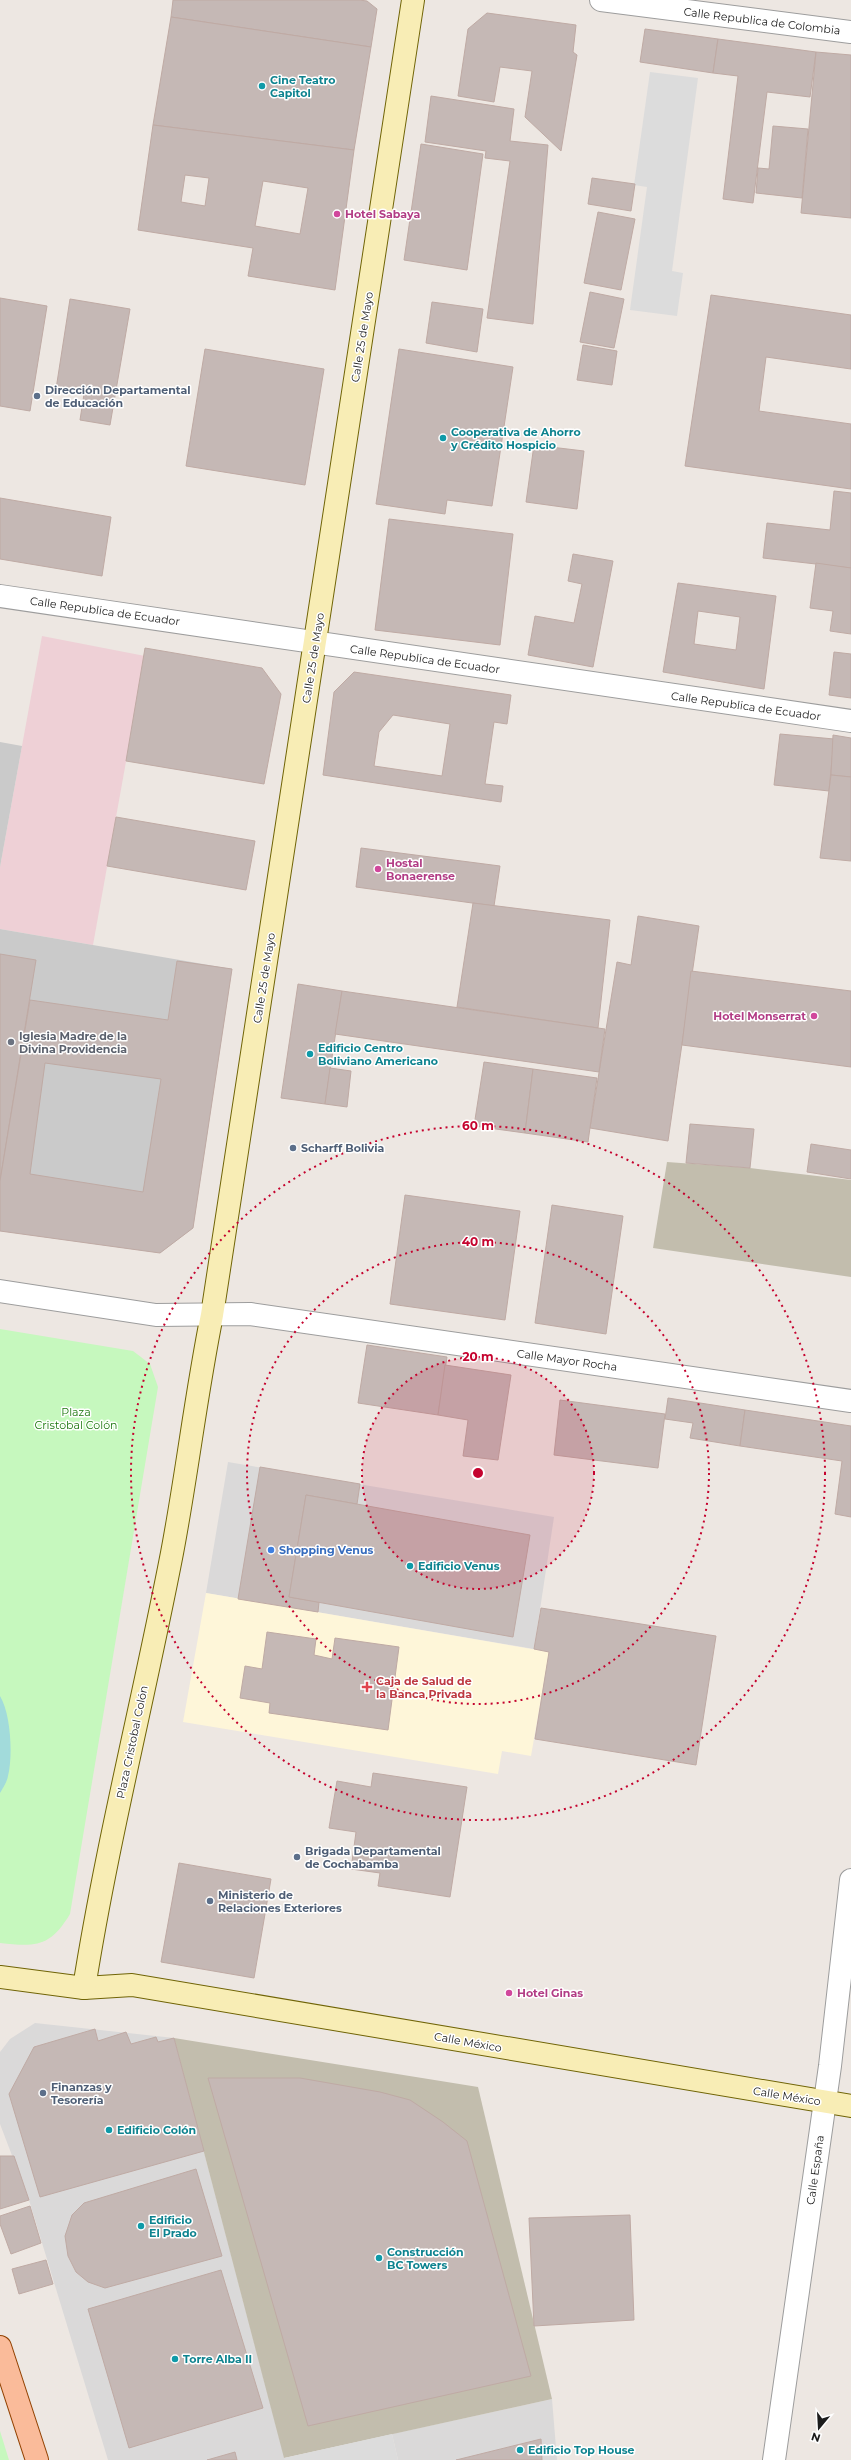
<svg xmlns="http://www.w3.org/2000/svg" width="851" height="2460" viewBox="0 0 851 2460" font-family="Montserrat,sans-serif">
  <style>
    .residential { fill: #dad9d9 }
    .commercial { fill: #eed0d6 }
    .education { fill: #fef6d9 }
    .religious { fill: #cacaca }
    .construction { fill: #c2bdad }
    .park { fill: #c6f8be }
    .parking { fill: #dcdcdc }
    .water { fill: #a2dbdb }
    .building { fill: #c5b8b5; stroke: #bfaaa4; fill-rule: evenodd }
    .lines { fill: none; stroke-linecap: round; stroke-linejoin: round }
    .minor-casing { stroke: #9d9d9d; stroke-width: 24 }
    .secondary-casing { stroke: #706406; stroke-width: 24 }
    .primary-casing { stroke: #924202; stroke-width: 24 }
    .minor { stroke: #fff; stroke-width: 22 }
    .secondary { stroke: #f8edb5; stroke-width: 22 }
    .primary { stroke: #fabb9a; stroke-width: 22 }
    .ring { fill: none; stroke: #c5032e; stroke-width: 2; stroke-dasharray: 2 4 }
    .culture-dot { fill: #0f9aa8; stroke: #fff; stroke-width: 1.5 }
    .hotel-dot { fill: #d1479c; stroke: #fff; stroke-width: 1.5 }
    .service-dot { fill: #5c6f8a; stroke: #fff; stroke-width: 1.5 }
    .worship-dot { fill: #6b7280; stroke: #fff; stroke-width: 1.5 }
    .shop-dot { fill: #3f7fe0; stroke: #fff; stroke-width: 1.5 }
    .health-dot { fill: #e0444e; stroke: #fff; stroke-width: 1.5 }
    .labels { text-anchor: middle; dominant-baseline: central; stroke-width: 3; stroke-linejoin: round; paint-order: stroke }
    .street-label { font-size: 11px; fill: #1c1c1c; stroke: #fff }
    .culture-label { font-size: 11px; font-weight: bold; fill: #0d838f; stroke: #fff; text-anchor: start }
    .hotel-label { font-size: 11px; font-weight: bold; fill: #b23c85; stroke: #fff; text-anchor: start }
    .service-label { font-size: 11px; font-weight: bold; fill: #4e5e75; stroke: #fff; text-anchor: start }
    .worship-label { font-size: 11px; font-weight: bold; fill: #5b616d; stroke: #fff; text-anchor: start }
    .park-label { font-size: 11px; fill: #1b770d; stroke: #fff }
    .shop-label { font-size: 11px; font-weight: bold; fill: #366cbe; stroke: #fff; text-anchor: start }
    .health-label { font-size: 11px; font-weight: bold; fill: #be3a42; stroke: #fff; text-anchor: start }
    .centre { fill: #c5032e; stroke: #fff; stroke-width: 2 }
    .ring-label { font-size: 12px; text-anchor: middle; font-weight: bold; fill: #c5032e; stroke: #fff; stroke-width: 3; stroke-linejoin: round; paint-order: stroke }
  </style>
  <rect width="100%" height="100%" fill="#ede7e2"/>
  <g class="residential">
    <polygon points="228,1462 554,1517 534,1649 206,1593"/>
    <polygon points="35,2023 174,2038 285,2460 108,2460 29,2200 0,2124 0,2052 10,2039"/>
    <polygon points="552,2399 557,2460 398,2460 392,2434"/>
  </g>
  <polygon class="commercial" points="42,636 145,656 93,945 0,929 0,867"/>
  <polygon class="education" points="206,1593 549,1652 531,1756 502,1751 498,1774 183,1722"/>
  <g class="religious">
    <polygon points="0,742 22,746 0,867"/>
    <polygon points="0,929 232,969 193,1228 160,1253 0,1231"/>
  </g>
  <g class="construction">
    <polygon points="667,1162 750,1168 851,1180 851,1277 653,1248"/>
    <polygon points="174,2038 478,2087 552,2399 284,2458"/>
  </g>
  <g class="park">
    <path d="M0,1329L133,1351L150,1364L158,1387L70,1914C50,1947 36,1947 0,1943Z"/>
    <polygon points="0,2431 9,2460 0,2460"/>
  </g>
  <g class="parking">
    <polygon points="650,72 698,78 672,271 683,273 677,316 630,310 647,187 634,185"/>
    <polygon points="392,2434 398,2460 285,2460 284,2458"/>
  </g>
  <path class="water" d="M0,1696C11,1714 13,1756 8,1776C7,1782 3,1788 0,1793Z"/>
  <g class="building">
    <polygon points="173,0 359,0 367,1 377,9 371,47 171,17"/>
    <polygon points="487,13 576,25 573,52 577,55 561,151 525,117 532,71 500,67 494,102 458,96 468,29"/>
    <polygon points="171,17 371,47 354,150 153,125"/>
    <polygon points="645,29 718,39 713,73 640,62"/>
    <polygon points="718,39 816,52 810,97 767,92 753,203 723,199 738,76 713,73"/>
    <polygon points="816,52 851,55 851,218 801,213"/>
    <polygon points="431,96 514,109 510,141 548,145 533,324 487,318 510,161 485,158 486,151 425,142"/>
    <path d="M153,125L354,150L335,290L248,276L253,248L138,230ZM185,175L209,178L205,206L181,202ZM263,181L308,188L300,234L255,226Z"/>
    <polygon points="773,126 808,129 802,198 756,193 758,168 769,169"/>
    <polygon points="421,144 483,154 467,270 404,260"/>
    <polygon points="592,178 635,184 631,211 588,204"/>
    <polygon points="598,212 635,219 621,290 584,283"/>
    <polygon points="590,292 624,299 614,348 580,342"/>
    <polygon points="711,295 851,315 851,369 766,357 759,411 851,424 851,489 685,466"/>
    <polygon points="0,298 47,306 30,411 0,406"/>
    <polygon points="70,299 130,309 110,425 80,420 84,394 56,389"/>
    <polygon points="432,302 483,309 477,352 426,343"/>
    <polygon points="583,345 617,351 612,385 577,380"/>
    <polygon points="205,349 324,369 305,485 186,466"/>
    <polygon points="399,349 513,367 492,506 447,500 445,514 376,504"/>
    <polygon points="534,445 584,451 577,509 526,502"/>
    <polygon points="834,491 851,493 851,568 763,558 767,523 830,530"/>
    <polygon points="0,498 111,517 102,576 0,559"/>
    <polygon points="389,519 513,534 500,645 375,630"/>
    <polygon points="573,554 613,561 593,667 528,655 535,616 574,623 582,584 568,581"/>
    <polygon points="816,563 851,568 851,634 830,631 833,611 810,608"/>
    <path d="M678,583L776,596L764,689L663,672ZM698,611L740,617L736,650L694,644Z"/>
    <polygon points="145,648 262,668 281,694 264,784 126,761"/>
    <polygon points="834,652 851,654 851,698 829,695"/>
    <path d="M354,672L511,695L507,724L494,722L485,784L503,786L501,802L323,775L334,692ZM393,715L450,724L442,776L374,766L379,732Z"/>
    <polygon points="780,734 834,739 829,791 774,785"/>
    <polygon points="833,735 851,738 851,777 831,775"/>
    <polygon points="831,775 851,777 851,861 820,858"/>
    <polygon points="116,817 255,841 246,890 107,866"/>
    <polygon points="361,848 500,866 494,906 356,887"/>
    <polygon points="473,903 610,920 598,1028 457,1007"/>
    <polygon points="638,916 699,926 668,1141 590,1128 617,962 631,965"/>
    <polygon points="0,954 36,960 0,1181"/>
    <path d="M177,961L232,969L193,1228L160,1253L0,1231V1181L30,1000L168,1020ZM45,1063L161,1079L143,1192L30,1174Z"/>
    <polygon points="691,971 851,991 851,1067 682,1045"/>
    <polygon points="298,984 342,991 325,1104 281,1098"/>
    <polygon points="342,991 605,1029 599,1072 335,1034"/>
    <polygon points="484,1062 533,1069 525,1133 474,1126"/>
    <polygon points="330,1068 351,1071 347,1107 325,1104"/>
    <polygon points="533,1069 597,1078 588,1142 525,1133"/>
    <polygon points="690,1124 754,1129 750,1168 686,1163"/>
    <polygon points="811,1144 851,1150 851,1179 807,1172"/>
    <polygon points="405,1195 520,1211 505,1320 390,1304"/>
    <polygon points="552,1205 623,1216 606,1334 535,1323"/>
    <polygon points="367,1345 447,1357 438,1415 358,1403"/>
    <polygon points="445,1365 511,1375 498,1460 463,1456 468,1420 438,1415"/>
    <polygon points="668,1398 745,1410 740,1446 690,1438 693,1423 665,1419"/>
    <polygon points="560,1400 665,1414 658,1468 554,1455"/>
    <polygon points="745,1410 851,1426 851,1517 835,1514 842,1461 740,1446"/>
    <polygon points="260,1467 360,1484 357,1504 306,1495 289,1597 319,1602 318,1612 238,1599"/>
    <polygon points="306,1495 530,1535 513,1637 289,1597"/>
    <polygon points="541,1608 716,1636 696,1765 535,1739 549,1652 534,1649"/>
    <polygon points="267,1632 316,1639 314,1655 332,1659 335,1638 399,1647 388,1730 269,1713 270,1703 240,1698 245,1666 262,1669"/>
    <polygon points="373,1773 467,1787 450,1897 378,1886 380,1873 351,1869 356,1832 329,1828 337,1781 371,1787"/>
    <polygon points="179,1863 271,1879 254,1978 161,1962"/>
    <polygon points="95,2029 98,2041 126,2032 131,2044 156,2037 158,2042 174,2038 204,2151 40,2197 9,2094 34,2047"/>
    <polygon points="208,2078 300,2078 380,2092 410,2100 443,2122 467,2141 531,2376 308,2426"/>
    <polygon points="0,2156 14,2156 29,2200 0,2209"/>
    <polygon points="196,2169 222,2256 105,2288 88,2282 76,2272 68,2256 65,2236 72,2215 84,2203"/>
    <polygon points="30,2206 41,2243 11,2254 0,2224 0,2216"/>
    <polygon points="630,2215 634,2320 534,2326 529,2218"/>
    <polygon points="46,2260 53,2284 19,2294 12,2269"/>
    <polygon points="221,2270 263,2408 129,2448 88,2309"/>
    <polygon points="541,2439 542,2460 456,2460"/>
    <polygon points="235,2452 237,2460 207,2460"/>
  </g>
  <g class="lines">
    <defs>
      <g id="minor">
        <polyline points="601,0 851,32"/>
        <polyline points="0,596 851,721"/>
        <polyline points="0,1291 156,1315 250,1314 851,1401"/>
        <polyline points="774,2460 830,2066 851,1880"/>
      </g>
      <g id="secondary">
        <polyline points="0,1977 84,1988 132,1985 851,2106"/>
        <path d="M84,1988C107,1842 144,1698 172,1553C187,1474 196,1394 212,1315L413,0"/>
      </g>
      <polyline id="primary" points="0,2347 37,2460"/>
    </defs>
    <use href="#minor" class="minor-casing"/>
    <use href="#secondary" class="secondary-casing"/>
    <use href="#primary" class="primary-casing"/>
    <use href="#minor" class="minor"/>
    <use href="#secondary" class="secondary"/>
    <use href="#primary" class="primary"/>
  </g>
  <circle cx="478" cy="1473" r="116" fill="#c5032e" fill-opacity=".12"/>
  <g class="ring">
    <circle cx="478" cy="1473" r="116"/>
    <circle cx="478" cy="1473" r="231"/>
    <circle cx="478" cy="1473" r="347"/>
  </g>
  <g class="culture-dot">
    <circle cx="262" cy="86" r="4"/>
    <circle cx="443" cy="438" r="4"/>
    <circle cx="310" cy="1054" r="4"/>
    <circle cx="410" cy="1566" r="4"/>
    <circle cx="109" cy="2130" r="4"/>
    <circle cx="141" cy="2226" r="4"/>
    <circle cx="379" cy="2258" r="4"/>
    <circle cx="175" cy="2359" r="4"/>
    <circle cx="520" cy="2450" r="4"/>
  </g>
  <g class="hotel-dot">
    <circle cx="337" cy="214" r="4"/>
    <circle cx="378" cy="869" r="4"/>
    <circle cx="814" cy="1016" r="4"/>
    <circle cx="509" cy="1993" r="4"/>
  </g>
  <g class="service-dot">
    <circle cx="37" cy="396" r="4"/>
    <circle cx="293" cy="1148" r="4"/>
    <circle cx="297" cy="1857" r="4"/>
    <circle cx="210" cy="1901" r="4"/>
    <circle cx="43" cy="2093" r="4"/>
  </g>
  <circle class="worship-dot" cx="11" cy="1042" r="4"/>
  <circle class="shop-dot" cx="271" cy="1550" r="4"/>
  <path class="health-dot" d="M365 1681h4v4h4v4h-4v4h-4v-4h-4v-4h4z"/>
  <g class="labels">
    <g class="street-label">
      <text transform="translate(762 21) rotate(7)">Calle Republica de Colombia</text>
      <text transform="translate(362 337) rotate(-81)">Calle 25 de Mayo</text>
      <text transform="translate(105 611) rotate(8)">Calle Republica de Ecuador</text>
      <text transform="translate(313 658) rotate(-81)">Calle 25 de Mayo</text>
      <text transform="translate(425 659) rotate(8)">Calle Republica de Ecuador</text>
      <text transform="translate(746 706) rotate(8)">Calle Republica de Ecuador</text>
      <text transform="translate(264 978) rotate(-81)">Calle 25 de Mayo</text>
      <text transform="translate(567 1360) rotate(8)">Calle Mayor Rocha</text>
      <text transform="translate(132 1742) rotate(-78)">Plaza Cristobal Colón</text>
      <text transform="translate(468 2042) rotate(10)">Calle México</text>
      <text transform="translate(787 2096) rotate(9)">Calle México</text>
      <text transform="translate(815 2170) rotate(-82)">Calle España</text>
    </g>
    <g class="culture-label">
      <text x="270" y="80">Cine Teatro<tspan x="270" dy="13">Capitol</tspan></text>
      <text x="451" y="432">Cooperativa de Ahorro<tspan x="451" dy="13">y Crédito Hospicio</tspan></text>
      <text x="318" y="1048">Edificio Centro<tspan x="318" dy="13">Boliviano Americano</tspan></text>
      <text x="418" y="1566">Edificio Venus</text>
      <text x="117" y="2130">Edificio Colón</text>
      <text x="149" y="2220">Edificio<tspan x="149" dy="13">El Prado</tspan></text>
      <text x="387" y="2252">Construcción<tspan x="387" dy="13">BC Towers</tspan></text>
      <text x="183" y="2359">Torre Alba II</text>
      <text x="528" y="2450">Edificio Top House</text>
    </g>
    <g class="hotel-label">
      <text x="345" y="214">Hotel Sabaya</text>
      <text x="386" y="863">Hostal<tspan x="386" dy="13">Bonaerense</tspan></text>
      <text x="806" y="1016" text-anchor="end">Hotel Monserrat</text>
      <text x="517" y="1993">Hotel Ginas</text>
    </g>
    <g class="service-label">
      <text x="45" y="390">Dirección Departamental<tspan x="45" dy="13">de Educación</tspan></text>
      <text x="301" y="1148">Scharff Bolivia</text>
      <text x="305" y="1851">Brigada Departamental<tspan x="305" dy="13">de Cochabamba</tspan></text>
      <text x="218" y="1895">Ministerio de<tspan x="218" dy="13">Relaciones Exteriores</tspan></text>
      <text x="51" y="2087">Finanzas y<tspan x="51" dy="13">Tesorería</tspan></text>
    </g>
    <g class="worship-label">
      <text x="19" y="1036">Iglesia Madre de la<tspan x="19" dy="13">Divina Providencia</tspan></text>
    </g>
    <g class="park-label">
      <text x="76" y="1412">Plaza<tspan x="76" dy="13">Cristobal Colón</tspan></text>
    </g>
    <g class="shop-label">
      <text x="279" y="1550">Shopping Venus</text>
    </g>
    <g class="health-label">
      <text x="376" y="1681">Caja de Salud de<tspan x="376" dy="13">la Banca Privada</tspan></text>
    </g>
  </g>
  <circle cx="478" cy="1473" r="6" class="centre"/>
  <g class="ring-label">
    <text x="478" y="1130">60 m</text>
    <text x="478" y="1246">40 m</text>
    <text x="478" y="1361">20 m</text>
  </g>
  <g transform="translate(819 2428) rotate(198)" stroke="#ffffff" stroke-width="3" paint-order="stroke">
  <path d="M0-3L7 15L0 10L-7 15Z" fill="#1c1c1c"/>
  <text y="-6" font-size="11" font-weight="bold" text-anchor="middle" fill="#1c1c1c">N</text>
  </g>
</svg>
